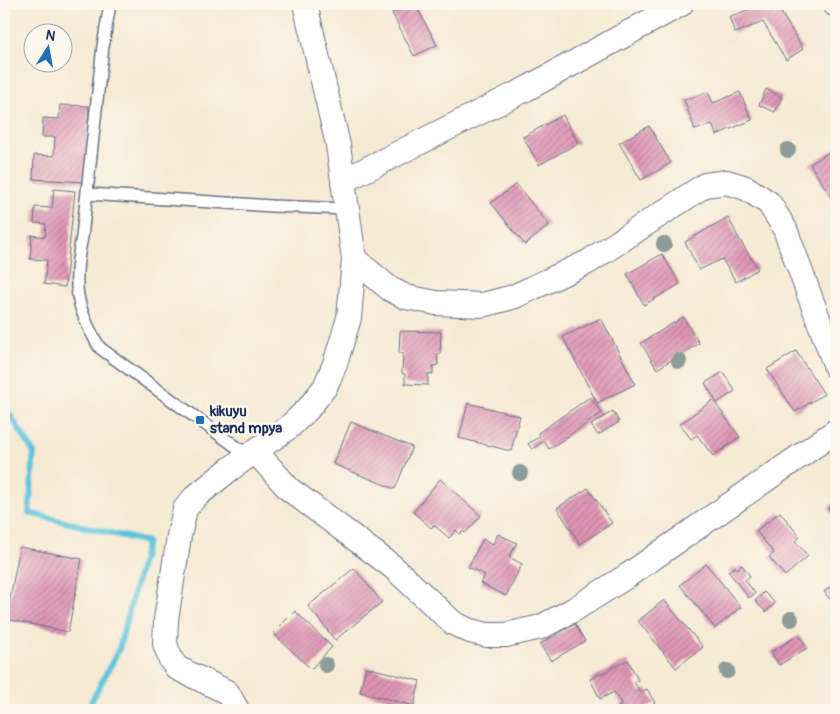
<svg xmlns="http://www.w3.org/2000/svg" width="840" height="714" viewBox="0 0 840 714" font-family="Pangolin,sans-serif">
  <style>
    .lines { fill: none; stroke-linecap: round; stroke-linejoin: round }
    .stream { stroke: #5ec4db; stroke-width: 6 }
    .building { fill: url(#building-hatch) }
    .lane-casing { stroke: #677087; stroke-width: 14 }
    .street-casing { stroke: #677087; stroke-width: 26 }
    .lane { stroke: #fff; stroke-width: 11 }
    .street { stroke: #fff; stroke-width: 24 }
    .tree { fill: #8d9c99 }
    .poi-dot { fill: #1f6fb2; stroke: #fbf7ec; stroke-width: 2 }
    .labels { text-anchor: middle; dominant-baseline: central; stroke-width: 5; stroke-linejoin: round; paint-order: stroke }
    .poi-label { font-size: 15px; font-weight: bold; fill: #1b2f5e; stroke: #fbf7ec; text-anchor: start }
  </style>
  <defs>
    <pattern id="building-hatch" width="6" height="6" patternUnits="userSpaceOnUse" patternTransform="scale(1.25)"><rect width="6" height="6" fill="#df96b5"/><path d="M-1 1l2-2M0 6l6-6M5 7l2-2" fill="none" stroke="#b47b96"/></pattern>
  </defs>
  <rect width="100%" height="100%" fill="#fbf7ec"/>
  <filter id="ink" filterUnits="userSpaceOnUse"><feTurbulence type="fractalNoise" baseFrequency=".02" numOctaves="2"/><feDisplacementMap in="SourceGraphic" scale="10" xChannelSelector="R" yChannelSelector="G"/><feConvolveMatrix kernelMatrix="1 2 1 2 8 2 1 2 1" color-interpolation-filters="sRGB"/></filter>
  <filter id="wash" filterUnits="userSpaceOnUse"><feTurbulence type="fractalNoise" baseFrequency=".0096" numOctaves="4" result="noise"/><feDisplacementMap in="SourceGraphic" scale="20" xChannelSelector="R" yChannelSelector="G"/><feGaussianBlur stdDeviation="1.12" result="paint"/><feColorMatrix in="noise" values="0 0 0 0 0 0 0 0 0 0 0 0 0 0 0 0 0 1.4 0 .05"/><feComposite in="paint" operator="in"/></filter>
  <g filter="url(#wash)">
    <rect width="100%" height="100%" fill="#f5ead3"/>
    <g class="lines">
      <polyline class="stream" points="4,405 34,453 29,513 147,542 119,649 87,710"/>
    </g>
    <g id="blocks">
      <g class="building">
        <polygon points="410,4 415,4 437,45 414,56 392,13"/>
        <polygon points="763,4 771,4 773,8 777,6 803,49 786,60 763,22 735,33 729,17"/>
        <polygon points="766,89 782,97 775,112 759,105"/>
        <polygon points="708,92 713,103 740,92 752,120 716,135 712,124 695,130 684,100"/>
        <polygon points="60,105 89,106 85,182 33,179 34,155 54,156 55,137 42,137 43,118 59,119"/>
        <polygon points="563,115 578,143 539,165 523,137"/>
        <polygon points="649,126 671,163 641,180 619,143"/>
        <polygon points="836,148 836,205 810,164"/>
        <polygon points="516,184 549,225 525,245 491,203"/>
        <polygon points="54,189 75,191 65,287 44,284 47,260 30,259 32,235 45,237 46,224 34,223 35,207 52,208"/>
        <polygon points="728,217 738,237 758,269 736,282 722,259 699,270 685,242"/>
        <polygon points="662,254 680,284 644,305 627,274"/>
        <polygon points="683,317 699,343 657,369 641,343"/>
        <polygon points="601,318 635,384 597,403 563,337"/>
        <polygon points="400,331 441,332 440,354 437,354 438,365 433,366 433,374 428,374 428,385 405,384 405,374 402,373 403,353 399,353"/>
        <polygon points="796,351 824,394 795,412 767,369"/>
        <polygon points="723,372 735,391 717,403 705,383"/>
        <polygon points="590,397 602,413 549,449 544,441 532,449 528,444 540,436 538,433"/>
        <polygon points="713,400 740,437 713,456 697,435 691,439 680,424"/>
        <polygon points="468,403 520,416 511,451 459,438"/>
        <polygon points="613,411 619,422 598,435 591,425"/>
        <polygon points="351,422 412,447 395,489 333,464"/>
        <polygon points="440,479 481,516 465,533 463,531 460,534 456,530 449,538 434,525 431,528 413,512"/>
        <polygon points="588,488 612,523 580,544 557,508"/>
        <polygon points="836,501 836,519 828,508"/>
        <polygon points="780,512 800,537 795,541 808,556 785,576 769,557 774,553 756,531"/>
        <polygon points="498,534 517,543 509,557 522,564 506,596 480,583 485,575 468,567 483,539 493,544"/>
        <polygon points="20,547 82,559 68,632 6,619"/>
        <polygon points="706,564 741,607 715,628 680,585"/>
        <polygon points="742,565 750,576 745,580 755,593 749,598 728,571 735,567 737,569"/>
        <polygon points="354,568 382,602 335,640 308,606"/>
        <polygon points="836,582 836,606 824,592"/>
        <polygon points="764,592 775,603 766,612 755,601"/>
        <polygon points="664,600 703,647 676,668 638,621"/>
        <polygon points="295,611 332,647 311,669 273,633"/>
        <polygon points="575,624 585,641 551,661 540,644"/>
        <polygon points="799,635 807,648 779,665 771,652"/>
        <polygon points="628,660 638,680 634,682 640,692 647,689 655,703 643,710 614,710 622,705 614,692 600,699 590,679"/>
        <polygon points="366,667 420,681 414,706 360,692"/>
      </g>
    </g>
  </g>
  <g filter="url(#ink)">
    <use href="#blocks" fill-opacity="0" stroke="#677087" stroke-width="1"/>
    <g class="lines">
      <defs>
        <g id="lane">
          <path d="M110,4L103,46L82,237C72,284 75,307 100,348L249,456"/>
          <polyline points="88,194 272,206 347,209"/>
        </g>
        <g id="street">
          <polyline points="835,4 836,5"/>
          <polyline points="343,181 526,89 681,4"/>
          <polyline points="354,259 390,289 406,297 436,303 482,305 513,297 588,262 705,185 727,182 746,188 769,203 785,229 836,367"/>
          <polyline points="256,452 289,489 393,567 453,623 470,631 487,635 506,635 541,627 573,610 627,576 836,431"/>
          <polyline points="237,710 227,692 177,668 171,660 165,644 166,620 179,536 185,509 195,497 230,469 289,427 308,409 325,387 335,364 349,318 354,259 338,145 305,4"/>
        </g>
      </defs>
      <use href="#lane" class="lane-casing"/>
      <use href="#street" class="street-casing"/>
      <use href="#lane" class="lane"/>
      <use href="#street" class="street"/>
    </g>
    <g class="tree">
      <circle cx="788" cy="150" r="8"/>
      <circle cx="664" cy="244" r="8"/>
      <circle cx="679" cy="361" r="8"/>
      <circle cx="520" cy="473" r="8"/>
      <circle cx="791" cy="619" r="8"/>
      <circle cx="326" cy="665" r="8"/>
      <circle cx="727" cy="671" r="8"/>
    </g>
  </g>
  <rect class="poi-dot" x="195" y="415" width="10" height="10" rx="2.5"/>
  <g class="labels">
    <g class="poi-label">
      <text x="210" y="411">kikuyu<tspan x="210" dy="17">stand mpya</tspan></text>
    </g>
  </g>
  <rect width="840" height="714" fill="none" stroke="#fbf7ec" stroke-width="20"/>
  <g transform="translate(48 48) rotate(11)"><circle r="24" fill="#fbf7ec" stroke="#a1a7b3"/>
  <path d="M0-4L9 19L0 12L-9 19Z" fill="#1f6fb2"/>
  <text y="-8" font-size="14" font-weight="bold" text-anchor="middle" fill="#1b2f5e">N</text>
  </g>
</svg>
